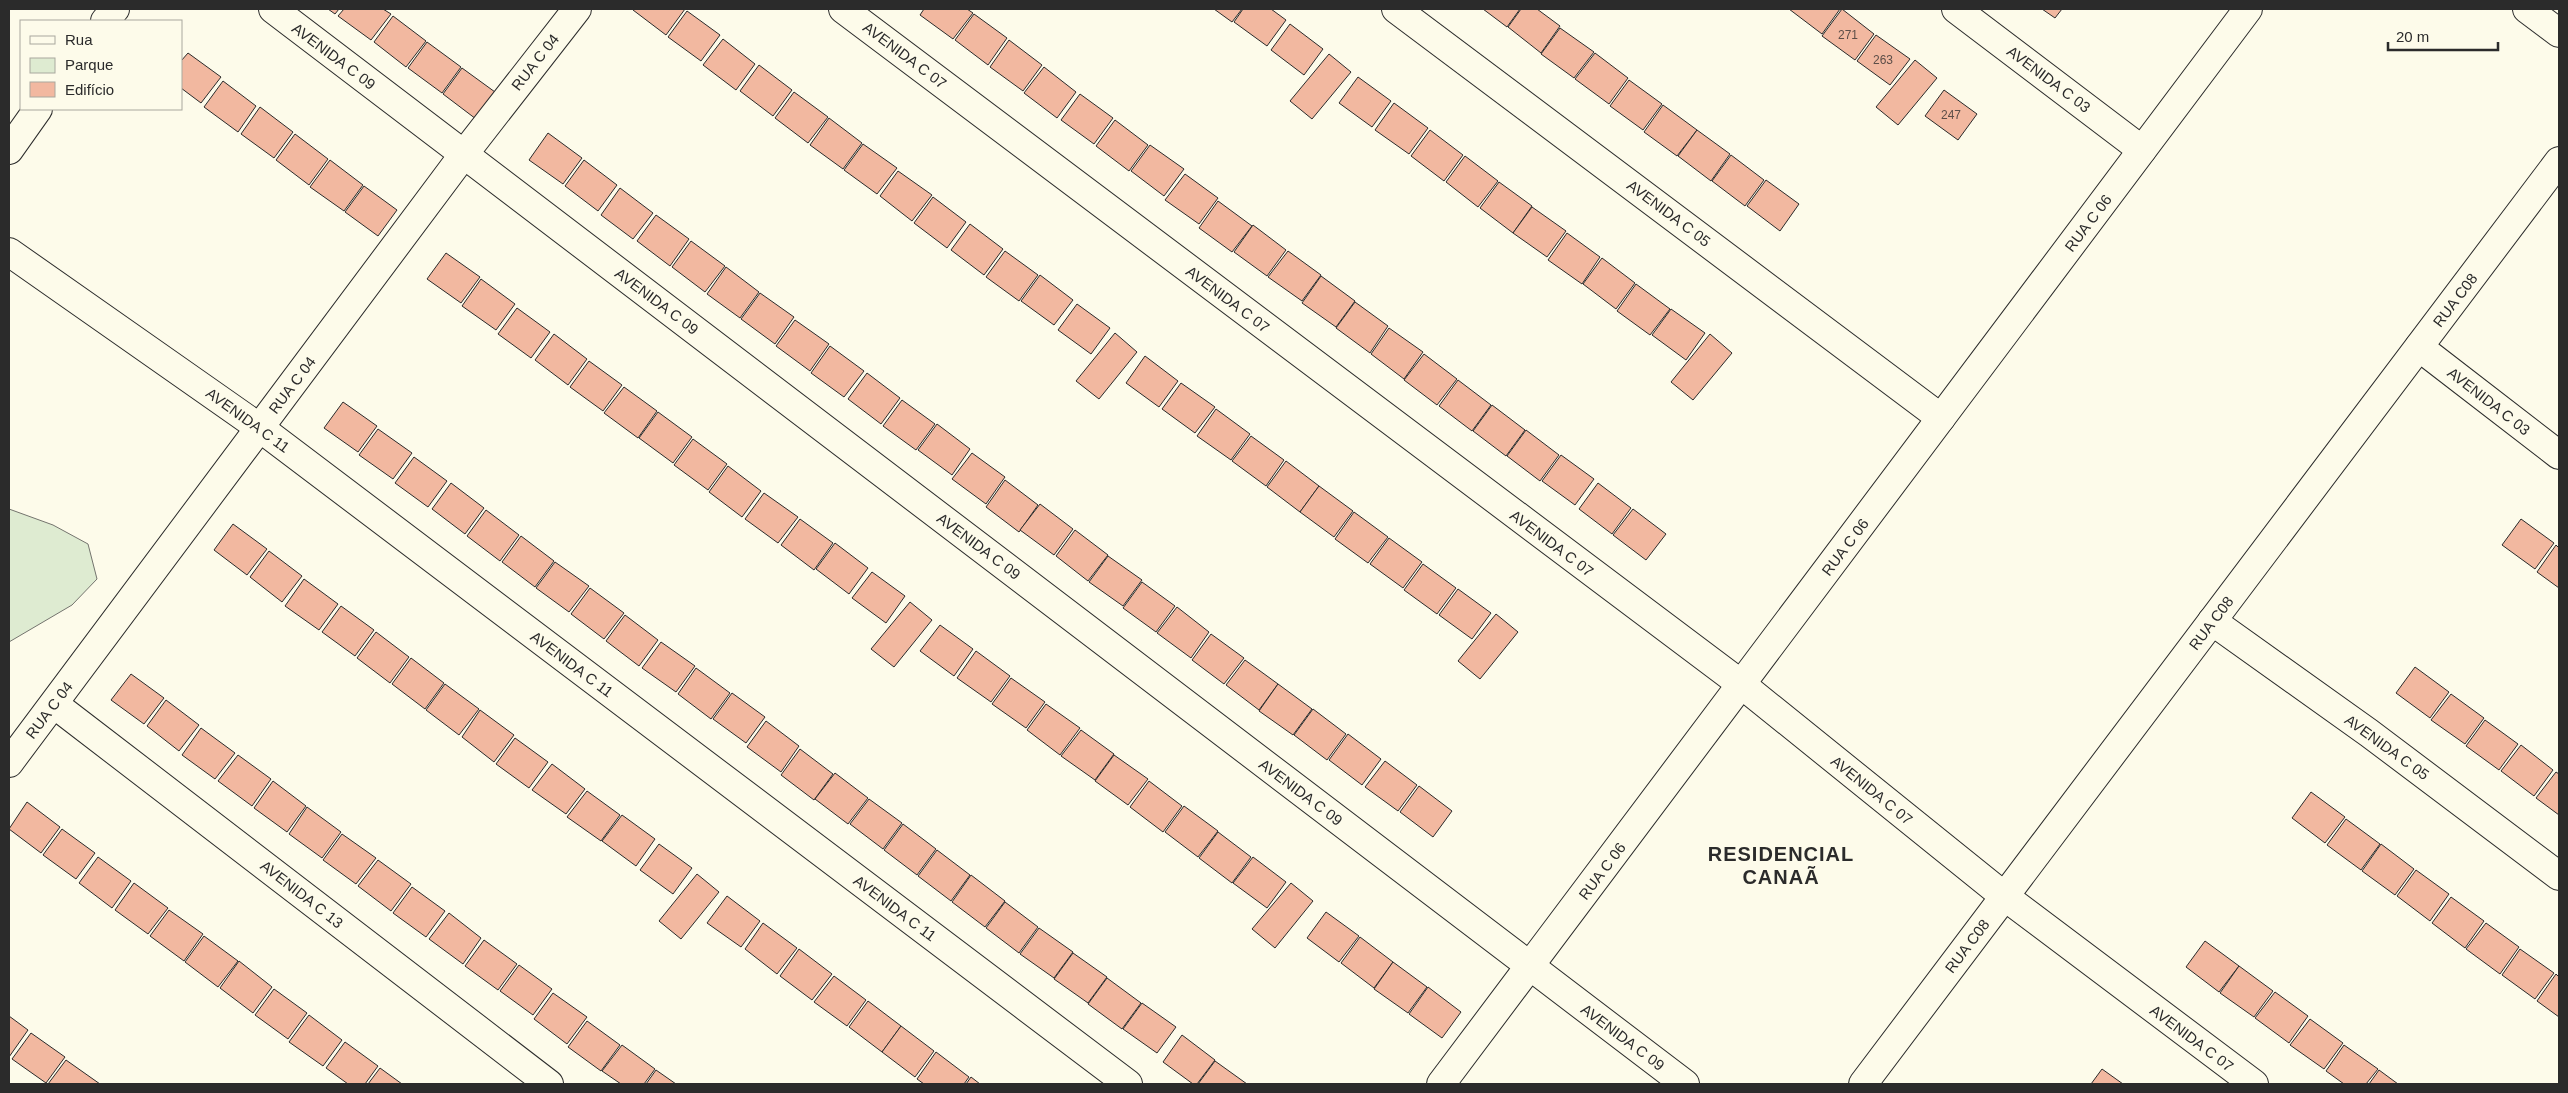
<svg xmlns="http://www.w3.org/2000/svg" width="2568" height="1093" viewBox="0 0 2568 1093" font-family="Arial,sans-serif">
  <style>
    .green { fill: #deebd1; stroke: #74746e }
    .building { fill: #f2b8a0; stroke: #2b2b2b }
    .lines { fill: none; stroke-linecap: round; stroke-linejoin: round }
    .street-casing { stroke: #2b2b2b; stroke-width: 30 }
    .secondary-casing { stroke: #2b2b2b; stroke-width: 30 }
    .street { stroke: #fdfbea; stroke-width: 28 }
    .secondary { stroke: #fdfbea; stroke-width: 28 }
    .labels { text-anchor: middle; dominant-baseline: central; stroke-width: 4; stroke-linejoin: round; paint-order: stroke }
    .number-label { font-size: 12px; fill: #5d4e48 }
    .street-label { font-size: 15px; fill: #2b2b2b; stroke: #fdfbea }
    .district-label { font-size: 20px; font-weight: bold; letter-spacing: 1px; fill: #2b2b2b; stroke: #fdfbea }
  </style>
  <rect width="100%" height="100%" fill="#fdfbea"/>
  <polygon class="green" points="9,509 53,525 88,544 97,579 72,605 9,642"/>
  <g class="building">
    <polygon points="328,9 339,9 335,14"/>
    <polygon points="344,9 383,9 391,14 371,40 338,16"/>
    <polygon points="634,9 685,9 666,35 633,10"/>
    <polygon points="924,9 967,9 973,13 953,39 920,15"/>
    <polygon points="1214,9 1242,9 1232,22"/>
    <polygon points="1243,9 1271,9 1286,20 1267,46 1234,22"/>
    <polygon points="1483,9 1520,9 1507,27"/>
    <polygon points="1521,9 1537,9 1560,26 1541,53 1508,27"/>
    <polygon points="1789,9 1840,9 1822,34"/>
    <polygon points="1842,9 1874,34 1855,60 1822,36"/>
    <polygon points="2042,9 2062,9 2055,18"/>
    <polygon points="687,11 720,35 701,61 668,37"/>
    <polygon points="974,14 1007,38 988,65 955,40"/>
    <polygon points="393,16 426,41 406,67 374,42"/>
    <polygon points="1290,24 1323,49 1304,75 1271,50"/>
    <polygon points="1560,28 1594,52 1574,78 1541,54"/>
    <polygon points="1876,35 1910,59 1890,85 1857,61"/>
    <polygon points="723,39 755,64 736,90 703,65"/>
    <polygon points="1009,40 1042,65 1023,91 990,67"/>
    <polygon points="427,42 461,67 442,93 408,68"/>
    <polygon points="188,53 221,77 201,103 181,88 181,61"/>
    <polygon points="1595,53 1628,78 1609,104 1575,79"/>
    <polygon points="1329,54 1351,72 1312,119 1290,101"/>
    <polygon points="1915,60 1937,78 1898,125 1876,107"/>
    <polygon points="759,65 792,90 773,116 740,91"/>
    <polygon points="1044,67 1076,92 1057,118 1024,93"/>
    <polygon points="462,68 495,92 476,119 443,94"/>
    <polygon points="1358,77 1391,101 1372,127 1339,103"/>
    <polygon points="1629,80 1662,104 1643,130 1610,106"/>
    <polygon points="223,81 256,106 238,132 204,107"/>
    <polygon points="1944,90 1977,114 1958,140 1925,116"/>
    <polygon points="794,92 828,117 808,143 775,118"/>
    <polygon points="1080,94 1113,118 1094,144 1061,120"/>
    <polygon points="1394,103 1428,128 1409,154 1375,130"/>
    <polygon points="1663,105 1697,130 1677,156 1644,132"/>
    <polygon points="260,107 293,132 274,158 241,134"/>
    <polygon points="829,118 862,143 843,169 810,145"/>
    <polygon points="1115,120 1148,145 1129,171 1096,146"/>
    <polygon points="1430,130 1463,155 1444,181 1411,156"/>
    <polygon points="1697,130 1730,154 1711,181 1678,156"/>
    <polygon points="548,133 582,158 563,184 529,160"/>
    <polygon points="295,134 328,159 309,185 276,160"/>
    <polygon points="863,144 897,168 877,194 844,170"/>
    <polygon points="1150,145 1184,169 1164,196 1131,171"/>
    <polygon points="1731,155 1764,180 1745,206 1712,181"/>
    <polygon points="1465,156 1498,181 1478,207 1446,182"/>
    <polygon points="330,160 363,185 344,211 310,187"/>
    <polygon points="584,160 617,185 598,211 565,186"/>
    <polygon points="898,171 932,195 912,221 880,196"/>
    <polygon points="1185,174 1218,198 1199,224 1165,200"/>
    <polygon points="1766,180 1799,204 1780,231 1747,206"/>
    <polygon points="1499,182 1532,206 1513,233 1480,208"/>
    <polygon points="364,186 397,210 378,236 345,212"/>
    <polygon points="620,188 653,213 633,239 601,215"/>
    <polygon points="933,197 966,222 947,248 914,223"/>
    <polygon points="1218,201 1252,226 1232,252 1199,228"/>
    <polygon points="1532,207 1566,231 1547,257 1513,233"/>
    <polygon points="656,215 689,239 670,266 637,241"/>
    <polygon points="970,224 1003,249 984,275 951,250"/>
    <polygon points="1253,225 1286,250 1267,276 1234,252"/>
    <polygon points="1567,233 1600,257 1582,284 1548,260"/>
    <polygon points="691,241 725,266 705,292 672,267"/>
    <polygon points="1005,251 1038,275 1019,301 986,277"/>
    <polygon points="1288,251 1321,275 1302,301 1268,277"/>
    <polygon points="446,253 480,277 461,303 427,279"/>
    <polygon points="1602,258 1635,283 1616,309 1583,284"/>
    <polygon points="726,267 759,292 740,318 707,294"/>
    <polygon points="1040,275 1073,300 1054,325 1021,301"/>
    <polygon points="1321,276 1355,301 1336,327 1302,303"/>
    <polygon points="481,279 515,304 496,330 462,306"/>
    <polygon points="1636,284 1670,309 1650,335 1617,311"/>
    <polygon points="760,293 794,317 775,344 741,319"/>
    <polygon points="1355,302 1388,326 1370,353 1336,328"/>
    <polygon points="1077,304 1110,328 1091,354 1058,330"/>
    <polygon points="517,308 550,332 531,358 498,334"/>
    <polygon points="1671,309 1705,333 1686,360 1652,335"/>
    <polygon points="795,320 829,344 810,371 776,346"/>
    <polygon points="1389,328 1423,352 1404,379 1371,354"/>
    <polygon points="1115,333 1137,352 1099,399 1076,381"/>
    <polygon points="554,334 587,359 568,385 535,360"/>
    <polygon points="1710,334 1732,353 1693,400 1671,382"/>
    <polygon points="830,346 864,371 844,397 811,373"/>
    <polygon points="1424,354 1457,379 1437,405 1404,380"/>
    <polygon points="1145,356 1178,381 1159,407 1126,383"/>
    <polygon points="589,361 622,385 603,411 570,387"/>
    <polygon points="867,373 900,398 881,424 848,399"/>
    <polygon points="1458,380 1491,405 1472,431 1439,406"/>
    <polygon points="1181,383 1215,407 1195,433 1162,409"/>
    <polygon points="624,387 657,411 638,438 604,413"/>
    <polygon points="902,400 935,424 916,450 883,426"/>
    <polygon points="343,402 377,426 358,452 324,428"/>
    <polygon points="1492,405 1525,430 1506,456 1473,431"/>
    <polygon points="1216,409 1250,434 1231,460 1197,436"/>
    <polygon points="658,412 692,437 673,463 639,438"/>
    <polygon points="937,424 970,449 952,475 918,450"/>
    <polygon points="378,429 412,453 393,479 359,455"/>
    <polygon points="1526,430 1559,455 1540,481 1507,456"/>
    <polygon points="1251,436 1284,460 1266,486 1232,461"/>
    <polygon points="693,439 727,464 708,490 674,465"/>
    <polygon points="972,453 1005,477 986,504 952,479"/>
    <polygon points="1561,455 1594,479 1575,505 1542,481"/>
    <polygon points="414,457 447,481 428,507 395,483"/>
    <polygon points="1286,461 1319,486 1300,512 1267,487"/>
    <polygon points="728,466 761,491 742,517 709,492"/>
    <polygon points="1005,480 1038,505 1019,532 986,507"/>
    <polygon points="451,483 484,508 465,534 432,509"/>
    <polygon points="1598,483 1631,508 1612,534 1579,509"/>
    <polygon points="1319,486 1353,511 1334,537 1300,512"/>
    <polygon points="764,493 798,517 778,543 745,519"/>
    <polygon points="1040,504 1073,529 1054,555 1020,530"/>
    <polygon points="1633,509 1666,534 1646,560 1613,535"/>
    <polygon points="486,510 519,535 500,561 467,536"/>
    <polygon points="1354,512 1388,537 1368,563 1335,539"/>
    <polygon points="800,519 833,543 814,570 781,545"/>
    <polygon points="2521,519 2554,543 2535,569 2502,545"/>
    <polygon points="233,524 267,549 247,575 214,550"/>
    <polygon points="1075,530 1108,555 1088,581 1056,556"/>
    <polygon points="521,536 554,561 535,587 502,562"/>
    <polygon points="1389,538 1422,562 1403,588 1370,564"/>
    <polygon points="835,543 868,568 849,594 816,569"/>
    <polygon points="2556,545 2559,548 2559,588 2537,572"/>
    <polygon points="269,551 302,576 282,602 250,577"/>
    <polygon points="1108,556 1142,580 1123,606 1089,582"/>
    <polygon points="555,562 589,586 569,612 536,588"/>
    <polygon points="1423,564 1456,588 1437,614 1404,590"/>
    <polygon points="872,572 905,596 886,623 852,598"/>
    <polygon points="304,579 338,604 319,630 285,606"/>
    <polygon points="1142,582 1175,606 1156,632 1123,608"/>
    <polygon points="590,588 624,613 604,639 571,614"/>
    <polygon points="1458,589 1491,613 1472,639 1439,615"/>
    <polygon points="910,602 932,620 894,667 871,649"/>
    <polygon points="341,606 374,630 355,656 322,632"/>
    <polygon points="1177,607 1209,632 1191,658 1157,633"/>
    <polygon points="1496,614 1518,632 1480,679 1458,661"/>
    <polygon points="625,615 658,640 639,666 606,641"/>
    <polygon points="940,625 973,649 954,676 920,651"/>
    <polygon points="376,632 409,657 390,683 357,658"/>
    <polygon points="1211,634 1244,658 1224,684 1192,660"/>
    <polygon points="661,642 695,666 676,692 642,668"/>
    <polygon points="976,651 1010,676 991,702 957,678"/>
    <polygon points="411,658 444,683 425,709 392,684"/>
    <polygon points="1245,660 1278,684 1259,710 1226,685"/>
    <polygon points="2415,667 2449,692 2430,718 2396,693"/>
    <polygon points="696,668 730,693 711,719 678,694"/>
    <polygon points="131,674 164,698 144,724 111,700"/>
    <polygon points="1011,678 1045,702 1026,728 992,704"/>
    <polygon points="445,684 479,709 459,735 426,710"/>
    <polygon points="1278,684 1312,709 1293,735 1259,711"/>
    <polygon points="732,693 765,717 746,743 713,719"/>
    <polygon points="2451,694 2484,718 2465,744 2431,720"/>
    <polygon points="166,700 199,725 179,751 147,726"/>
    <polygon points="1046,704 1080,728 1060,755 1027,730"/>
    <polygon points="1313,709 1346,734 1327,760 1294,735"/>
    <polygon points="480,710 514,735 494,762 462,737"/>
    <polygon points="2485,720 2518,744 2499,770 2466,746"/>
    <polygon points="766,721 799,746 781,772 747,747"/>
    <polygon points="201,728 235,753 215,779 182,755"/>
    <polygon points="1081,730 1114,754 1095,780 1061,756"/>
    <polygon points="1348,734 1381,759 1362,785 1329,760"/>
    <polygon points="515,738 548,762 529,788 496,764"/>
    <polygon points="2521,745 2553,770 2534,796 2501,771"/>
    <polygon points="800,749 833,774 814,800 781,775"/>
    <polygon points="238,755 271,779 252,806 218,781"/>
    <polygon points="1114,755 1148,779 1128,805 1095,781"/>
    <polygon points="1385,761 1417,785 1398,811 1365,787"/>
    <polygon points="552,764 585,789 566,814 532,790"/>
    <polygon points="2556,772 2559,774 2559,815 2536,798"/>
    <polygon points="835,773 868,798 848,824 815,799"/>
    <polygon points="273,781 306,806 287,832 254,808"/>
    <polygon points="1149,781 1182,806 1163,832 1130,807"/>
    <polygon points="1419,786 1452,811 1433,837 1400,812"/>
    <polygon points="587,791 620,815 601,841 567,817"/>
    <polygon points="2311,792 2345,817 2325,843 2292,818"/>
    <polygon points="869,799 902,823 883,849 850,824"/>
    <polygon points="27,802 60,827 41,853 9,829"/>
    <polygon points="1184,806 1218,831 1198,857 1165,832"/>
    <polygon points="307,807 341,832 322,858 289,834"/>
    <polygon points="622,815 655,839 636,866 602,841"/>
    <polygon points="2346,819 2380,844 2361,870 2327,845"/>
    <polygon points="903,824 936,849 917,875 884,850"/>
    <polygon points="62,829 95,853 76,879 43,855"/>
    <polygon points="1218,832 1251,857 1232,883 1199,858"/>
    <polygon points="342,834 376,858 356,884 323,860"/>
    <polygon points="659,844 692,868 673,894 640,870"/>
    <polygon points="2381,844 2414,869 2395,895 2362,871"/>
    <polygon points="937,850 970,875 951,901 918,876"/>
    <polygon points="98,857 131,881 112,908 79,883"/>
    <polygon points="1253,857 1286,882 1267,908 1233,883"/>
    <polygon points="378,860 411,884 391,911 358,886"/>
    <polygon points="2416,870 2449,894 2430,921 2397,896"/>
    <polygon points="697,874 719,892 681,939 659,921"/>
    <polygon points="971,875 1005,901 985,927 952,902"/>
    <polygon points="134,883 168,908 148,934 115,910"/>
    <polygon points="1291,883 1313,901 1275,948 1252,929"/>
    <polygon points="412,887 445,911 426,937 393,913"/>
    <polygon points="727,896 760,921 741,947 707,923"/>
    <polygon points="2451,897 2484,921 2465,948 2432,923"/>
    <polygon points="1005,902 1038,927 1019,953 986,928"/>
    <polygon points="169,910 203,934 184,961 150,936"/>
    <polygon points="1326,912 1359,936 1339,962 1307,938"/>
    <polygon points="449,913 481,938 463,964 429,939"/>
    <polygon points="763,923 797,948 777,974 745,949"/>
    <polygon points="2486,923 2519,947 2500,974 2466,949"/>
    <polygon points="1039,928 1073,952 1054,978 1020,954"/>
    <polygon points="204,936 238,961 218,987 185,962"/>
    <polygon points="1360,937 1393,962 1374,988 1341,963"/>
    <polygon points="484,940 517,964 498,990 465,966"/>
    <polygon points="2205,941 2239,966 2219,992 2186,967"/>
    <polygon points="799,949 832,974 812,1000 780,976"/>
    <polygon points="2520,949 2554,973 2535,999 2502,975"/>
    <polygon points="1073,953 1107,977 1088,1003 1054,979"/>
    <polygon points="239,961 272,987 253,1013 220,988"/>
    <polygon points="1393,962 1427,987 1408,1013 1374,989"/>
    <polygon points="519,965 552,989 533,1015 500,991"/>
    <polygon points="2239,966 2273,991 2254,1017 2220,993"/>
    <polygon points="2556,974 2559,977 2559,1017 2537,1001"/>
    <polygon points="834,976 866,1000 847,1026 814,1002"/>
    <polygon points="1107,978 1141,1003 1122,1029 1088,1004"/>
    <polygon points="1428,987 1461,1012 1442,1038 1409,1014"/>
    <polygon points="274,989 307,1013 288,1039 255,1015"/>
    <polygon points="2275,992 2308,1016 2289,1043 2255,1018"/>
    <polygon points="553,993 587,1017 567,1044 534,1019"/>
    <polygon points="868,1001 901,1026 882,1052 849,1027"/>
    <polygon points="1142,1003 1176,1027 1157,1053 1123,1029"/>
    <polygon points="309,1015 342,1040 323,1066 289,1042"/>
    <polygon points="9,1016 28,1030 9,1057"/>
    <polygon points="2310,1019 2343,1043 2324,1069 2290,1045"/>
    <polygon points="587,1021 620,1045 601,1071 568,1047"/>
    <polygon points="901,1026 934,1051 915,1077 882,1052"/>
    <polygon points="31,1033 65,1057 46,1083 12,1059"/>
    <polygon points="1182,1035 1215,1060 1197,1084 1193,1084 1163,1062"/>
    <polygon points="345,1042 378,1066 365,1084 348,1084 326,1068"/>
    <polygon points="622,1045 655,1069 644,1084 621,1084 602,1071"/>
    <polygon points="2344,1045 2378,1069 2366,1084 2344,1084 2326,1071"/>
    <polygon points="936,1052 969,1077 964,1084 924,1084 917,1079"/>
    <polygon points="66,1060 100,1084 48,1084"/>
    <polygon points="1215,1061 1247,1084 1198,1084"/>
    <polygon points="380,1068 402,1084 368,1084"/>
    <polygon points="2102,1069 2123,1084 2091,1084"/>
    <polygon points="656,1070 676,1084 646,1084"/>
    <polygon points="2379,1070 2398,1084 2369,1084"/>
    <polygon points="971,1077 980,1084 966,1084"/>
  </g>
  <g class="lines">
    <defs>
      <g id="street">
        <polyline points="273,9 1685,1084"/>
        <polyline points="843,9 1741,684 2004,896 2254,1084"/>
        <polyline points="1396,9 1941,418"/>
        <polyline points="1956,9 2142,150"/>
        <polyline points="105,21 115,9"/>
        <polyline points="9,150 38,109"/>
        <polyline points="2419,347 2559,455"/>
        <polyline points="2212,621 2369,733 2559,876"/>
        <polyline points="54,704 549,1084"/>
        <polyline points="9,763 464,154 577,9"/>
      </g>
      <g id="secondary">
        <polyline points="2527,9 2559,33"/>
        <polyline points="9,252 260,428 1128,1084"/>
        <polyline points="1441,1084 2248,9"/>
        <polyline points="1863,1084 2559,161"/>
      </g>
    </defs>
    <use href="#street" class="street-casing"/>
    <use href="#secondary" class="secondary-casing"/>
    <use href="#street" class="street"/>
    <use href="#secondary" class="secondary"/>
  </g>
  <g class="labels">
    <g class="number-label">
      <text x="1848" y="35">271</text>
      <text x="1883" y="60">263</text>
      <text x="1951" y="115">247</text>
    </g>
    <g class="street-label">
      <text transform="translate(905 55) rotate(37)">AVENIDA C 07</text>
      <text transform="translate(334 56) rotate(37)">AVENIDA C 09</text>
      <text transform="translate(535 62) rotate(-52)">RUA C 04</text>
      <text transform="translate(2049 79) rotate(37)">AVENIDA C 03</text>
      <text transform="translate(1669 213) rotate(37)">AVENIDA C 05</text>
      <text transform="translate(2088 223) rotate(-53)">RUA C 06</text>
      <text transform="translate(1228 299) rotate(37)">AVENIDA C 07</text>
      <text transform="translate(2455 300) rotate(-53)">RUA C08</text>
      <text transform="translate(657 301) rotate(37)">AVENIDA C 09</text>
      <text transform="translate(292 385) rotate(-53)">RUA C 04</text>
      <text transform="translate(2489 401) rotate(38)">AVENIDA C 03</text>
      <text transform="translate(248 420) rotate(36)">AVENIDA C 11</text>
      <text transform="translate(1552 543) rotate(37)">AVENIDA C 07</text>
      <text transform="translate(979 546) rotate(37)">AVENIDA C 09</text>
      <text transform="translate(1845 547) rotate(-53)">RUA C 06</text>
      <text transform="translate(2211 623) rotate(-53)">RUA C08</text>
      <text transform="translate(572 664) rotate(37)">AVENIDA C 11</text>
      <text transform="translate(49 710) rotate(-53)">RUA C 04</text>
      <text transform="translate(2387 747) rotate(36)">AVENIDA C 05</text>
      <text transform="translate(1872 790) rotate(39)">AVENIDA C 07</text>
      <text transform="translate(1301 792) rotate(37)">AVENIDA C 09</text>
      <text transform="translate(1602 871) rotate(-53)">RUA C 06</text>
      <text transform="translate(302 894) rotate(38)">AVENIDA C 13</text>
      <text transform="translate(895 908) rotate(37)">AVENIDA C 11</text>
      <text transform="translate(1967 946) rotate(-53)">RUA C08</text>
      <text transform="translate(1623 1037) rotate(37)">AVENIDA C 09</text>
      <text transform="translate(2192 1038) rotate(37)">AVENIDA C 07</text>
    </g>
    <g class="district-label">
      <text x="1781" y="854">RESIDENCIAL<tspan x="1781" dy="23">CANAÃ</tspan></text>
    </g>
  </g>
  <rect width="2568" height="1093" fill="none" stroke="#2b2b2b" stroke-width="20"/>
  <rect x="20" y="20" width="162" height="90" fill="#fdfbea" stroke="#a9a89e"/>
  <rect x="30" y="36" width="25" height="8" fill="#fdfbea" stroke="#a9a89e"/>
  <text x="65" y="45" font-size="15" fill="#2b2b2b">Rua</text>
  <rect x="30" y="58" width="25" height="15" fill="#deebd1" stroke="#a9a89e"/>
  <text x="65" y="70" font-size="15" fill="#2b2b2b">Parque</text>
  <rect x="30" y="82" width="25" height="15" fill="#f2b8a0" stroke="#a9a89e"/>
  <text x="65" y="95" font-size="15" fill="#2b2b2b">Edifício</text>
  <path d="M2388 42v8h110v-8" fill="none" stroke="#2b2b2b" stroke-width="2.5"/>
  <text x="2396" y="42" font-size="15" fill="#2b2b2b" stroke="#fdfbea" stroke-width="4" paint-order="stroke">20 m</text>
</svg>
